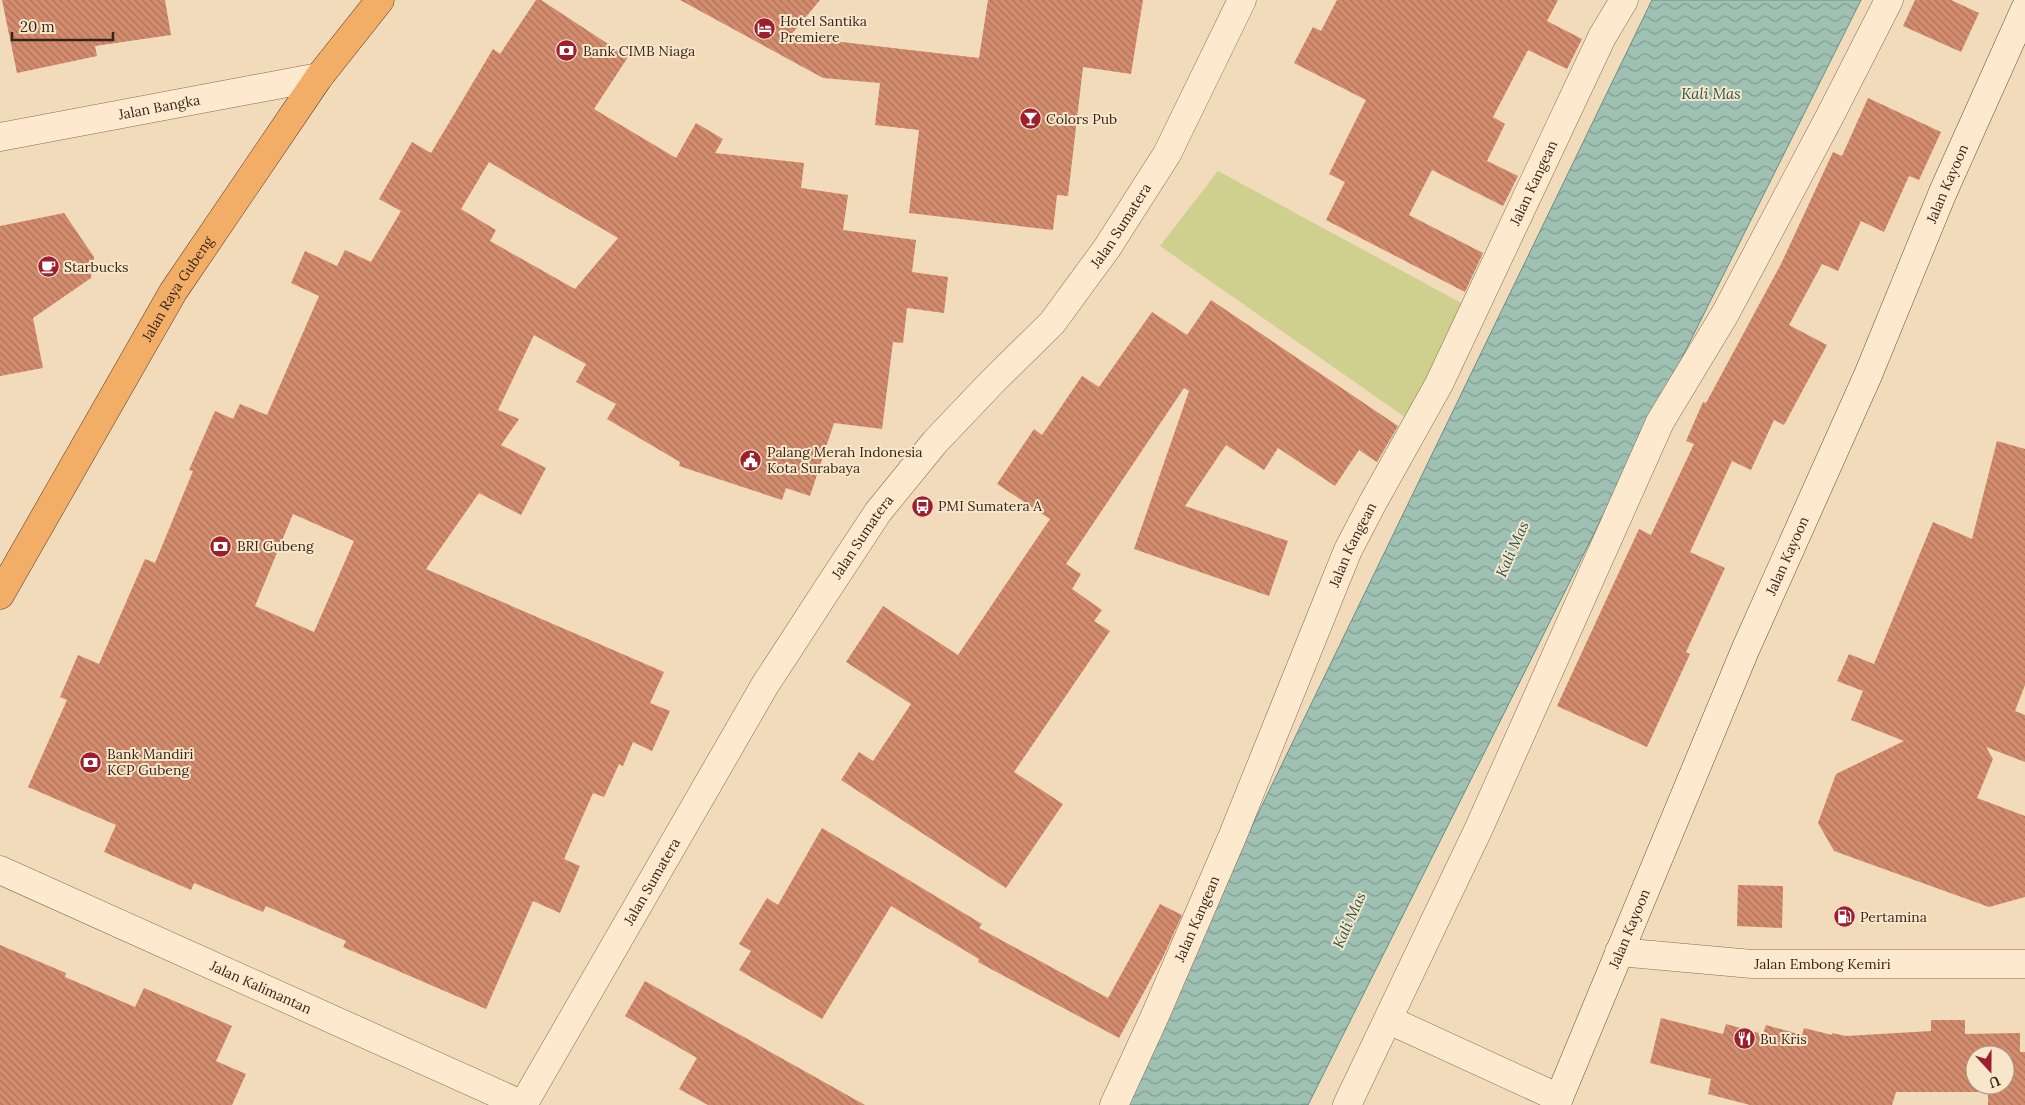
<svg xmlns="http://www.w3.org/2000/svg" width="2025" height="1105" viewBox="0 0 2025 1105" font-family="Lora,serif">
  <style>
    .green { fill: #cfd08e }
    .water { fill: url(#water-waves); stroke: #668f81 }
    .building { fill: url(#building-back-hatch); fill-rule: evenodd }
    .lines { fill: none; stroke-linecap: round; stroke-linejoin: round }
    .minor-casing { stroke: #896a53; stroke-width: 29 }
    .tertiary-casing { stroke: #896a53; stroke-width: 29 }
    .secondary-casing { stroke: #6b4b37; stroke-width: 29 }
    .trunk-casing { stroke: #563928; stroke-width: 29 }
    .minor { stroke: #fce9ce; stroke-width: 28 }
    .tertiary { stroke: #fce9ce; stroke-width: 28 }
    .secondary { stroke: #fce9ce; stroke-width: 28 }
    .trunk { stroke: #f2ad67; stroke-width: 28 }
    .labels { text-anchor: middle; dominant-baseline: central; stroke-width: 4; stroke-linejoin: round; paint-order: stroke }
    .poi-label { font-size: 14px; fill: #37251a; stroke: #f8e6ca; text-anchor: start }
    .street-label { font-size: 14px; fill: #37251a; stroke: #f8e6ca }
    .water-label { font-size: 15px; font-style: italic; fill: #275850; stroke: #f8e6ca }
  </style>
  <defs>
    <pattern id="water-waves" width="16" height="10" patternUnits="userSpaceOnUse" patternTransform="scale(1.25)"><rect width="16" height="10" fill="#9fc1b4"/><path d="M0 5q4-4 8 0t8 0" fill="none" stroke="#829d92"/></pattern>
    <pattern id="building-back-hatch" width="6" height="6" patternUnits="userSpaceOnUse" patternTransform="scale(1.25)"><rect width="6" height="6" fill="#d38c6d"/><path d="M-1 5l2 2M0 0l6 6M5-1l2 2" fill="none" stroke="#ac7259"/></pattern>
  </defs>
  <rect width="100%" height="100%" fill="#f1dbba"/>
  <polygon class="green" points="1218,171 1463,304 1412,422 1160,246"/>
  <polygon class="water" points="1652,0 1861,0 1308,1105 1117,1105"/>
  <g class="building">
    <polygon points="2,0 165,0 171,35 95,46 97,56 17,73"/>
    <path d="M536,0H541L628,57L594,109L676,158L696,123L723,139L715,153L804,163L801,188L848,195L843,230L916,240L912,272L948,277L944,313L907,308L903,343L893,342L882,429L834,423L810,496L786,488L782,500L679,466L680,462L607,419L616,404L576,382L586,364L534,335L498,410L519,419L501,445L546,468L521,515L479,493L426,569L664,672L650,703L670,711L652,751L633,742L623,766L619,764L604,797L593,793L564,859L580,866L560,913L533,901L486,1009L343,947L346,941L266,906L263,912L194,883L191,890L104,852L116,825L28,787L67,700L60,697L78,655L99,664L145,559L155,563L193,471L189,470L215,411L233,419L240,404L267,415L319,296L291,283L305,251L337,266L345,250L371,262L401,211L379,199L412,142L431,153L493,49L500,54ZM489,162L618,238L575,289L490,241L496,230L461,209ZM293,514L354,541L314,632L255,606Z"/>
    <polygon points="680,0 820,0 790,36 979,58 988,0 1143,0 1131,74 1083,67 1068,196 1057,195 1053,230 909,213 919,130 875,125 880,83 823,78"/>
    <polygon points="1337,0 1558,0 1547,21 1582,39 1567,69 1528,50 1493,117 1505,124 1487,161 1518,176 1503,206 1432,170 1409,215 1483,253 1465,292 1326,220 1345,182 1329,174 1366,100 1294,63 1313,27 1321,31"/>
    <polygon points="1915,0 1951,0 1979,13 1961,52 1903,26"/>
    <polygon points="1868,98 1941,132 1919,180 1909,176 1884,232 1861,221 1838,271 1822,264 1789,325 1827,345 1784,425 1774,420 1751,470 1732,461 1690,552 1725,568 1686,652 1690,654 1647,747 1557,706 1639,529 1651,535 1694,444 1686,441 1703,402 1706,403 1781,264 1833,152 1842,156"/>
    <polygon points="64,213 94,257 91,278 33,318 43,368 0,376 0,226"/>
    <polygon points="1211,300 1398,426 1377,462 1359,450 1335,486 1278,448 1264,470 1226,445 1185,506 1288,541 1269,596 1134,549 1189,391 1184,388 1066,564 1081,574 1072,589 1102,610 1094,621 1110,631 1014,772 1063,804 1006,888 841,780 859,752 873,761 911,704 846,662 883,606 958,655 1050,519 997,484 1034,429 1042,435 1082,376 1099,387 1152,312 1187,335"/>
    <polygon points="1997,441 2025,449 2025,685 2015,711 2025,715 2025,762 1986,747 1993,759 1977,798 2025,816 2025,897 1989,907 1834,851 1818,823 1836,774 1904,741 1851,720 1863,691 1837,681 1849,654 1874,664 1933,522 1972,539"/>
    <polygon points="822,828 982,924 979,928 1108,998 1160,904 1182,915 1163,957 1119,1038 978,962 979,959 891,906 822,1019 739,970 751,951 739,944 767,898 778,905"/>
    <polygon points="1738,885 1783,886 1782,928 1737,926"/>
    <polygon points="0,945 66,973 65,977 135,1007 144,988 232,1026 216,1061 246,1074 232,1105 0,1105"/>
    <polygon points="645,981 717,1022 865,1105 708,1105 679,1089 697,1058 625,1016"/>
    <path d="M1661,1018L1723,1034L1726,1024L1763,1034L1766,1025L1802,1035L1804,1028L1832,1035V1033L1846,1036L1931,1031V1020H1965V1034L2020,1033V1052H2025V1105H1988V1092H1896L1892,1105H1750L1708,1094L1711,1079L1650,1063ZM1975,1055H2005V1085H1975Z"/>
  </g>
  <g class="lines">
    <defs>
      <g id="minor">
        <path id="s1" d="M0,137L319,77"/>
        <path id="s2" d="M0,870L523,1105"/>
        <polyline points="1389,1020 1559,1098"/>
        <path id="s3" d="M1114,1105L1154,1018L1233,835L1348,550L1372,504L1439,384L1602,37L1624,0"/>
        <polyline points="1347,1105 1479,828 1660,422 1725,314 1831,114 1889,0"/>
      </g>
      <g id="tertiary">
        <path id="s4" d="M1619,952L1752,964H2025"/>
        <path id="s5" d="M523,1105L765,685L828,588L878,512L935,442L993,381L1052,323L1107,248L1167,154L1242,0"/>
      </g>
      <g id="secondary">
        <path id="s6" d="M1556,1105L1746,648L1868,375L1943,192L2025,9"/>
      </g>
      <g id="trunk">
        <path id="s7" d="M0,595L173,292L319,77L380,0"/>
      </g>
    </defs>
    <use href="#minor" class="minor-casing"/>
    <use href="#tertiary" class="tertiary-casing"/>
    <use href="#secondary" class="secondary-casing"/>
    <use href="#trunk" class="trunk-casing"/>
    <use href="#minor" class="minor"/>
    <use href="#tertiary" class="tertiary"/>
    <use href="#secondary" class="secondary"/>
    <use href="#trunk" class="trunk"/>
  </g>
  <defs>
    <symbol id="hotel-disc" viewBox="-11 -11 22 22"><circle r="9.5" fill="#9d1e2d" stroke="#f8e6ca"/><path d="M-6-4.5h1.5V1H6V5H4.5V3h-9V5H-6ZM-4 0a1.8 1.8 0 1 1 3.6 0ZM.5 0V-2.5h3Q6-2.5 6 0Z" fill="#fff"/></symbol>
    <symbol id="bank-disc" viewBox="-11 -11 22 22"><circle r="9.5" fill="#9d1e2d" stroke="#f8e6ca"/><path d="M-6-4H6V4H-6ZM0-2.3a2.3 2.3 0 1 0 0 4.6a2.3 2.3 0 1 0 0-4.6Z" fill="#fff"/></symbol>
    <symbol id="bar-disc" viewBox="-11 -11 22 22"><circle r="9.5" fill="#9d1e2d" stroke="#f8e6ca"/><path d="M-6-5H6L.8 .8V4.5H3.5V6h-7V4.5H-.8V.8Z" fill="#fff"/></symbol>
    <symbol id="cafe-disc" viewBox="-11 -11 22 22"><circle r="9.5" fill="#9d1e2d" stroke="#f8e6ca"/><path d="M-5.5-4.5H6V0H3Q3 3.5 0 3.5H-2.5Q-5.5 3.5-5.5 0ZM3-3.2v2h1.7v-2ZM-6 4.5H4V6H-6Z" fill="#fff"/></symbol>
    <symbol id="civic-disc" viewBox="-11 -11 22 22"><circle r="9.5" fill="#9d1e2d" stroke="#f8e6ca"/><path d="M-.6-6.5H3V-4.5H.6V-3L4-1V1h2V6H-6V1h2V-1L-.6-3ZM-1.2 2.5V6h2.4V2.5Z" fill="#fff"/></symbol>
    <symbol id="bus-disc" viewBox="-11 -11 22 22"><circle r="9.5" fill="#9d1e2d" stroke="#f8e6ca"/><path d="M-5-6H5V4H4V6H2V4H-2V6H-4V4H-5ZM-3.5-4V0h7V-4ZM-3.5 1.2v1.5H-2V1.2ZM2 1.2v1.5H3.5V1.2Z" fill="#fff"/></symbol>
    <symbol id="fuel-disc" viewBox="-11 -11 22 22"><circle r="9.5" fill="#9d1e2d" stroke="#f8e6ca"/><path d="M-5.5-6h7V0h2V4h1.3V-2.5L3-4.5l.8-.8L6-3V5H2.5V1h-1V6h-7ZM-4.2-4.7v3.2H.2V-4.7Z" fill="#fff"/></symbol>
    <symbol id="restaurant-disc" viewBox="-11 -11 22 22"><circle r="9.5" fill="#9d1e2d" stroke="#f8e6ca"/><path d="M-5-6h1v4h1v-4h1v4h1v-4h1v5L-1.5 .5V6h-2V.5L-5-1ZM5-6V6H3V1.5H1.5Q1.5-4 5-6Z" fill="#fff"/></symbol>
  </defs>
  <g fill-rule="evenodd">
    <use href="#hotel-disc" x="752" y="16" width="25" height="25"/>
    <use href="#bank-disc" x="554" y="38" width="25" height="25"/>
    <use href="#bar-disc" x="1018" y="106" width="25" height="25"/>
    <use href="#cafe-disc" x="36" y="254" width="25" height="25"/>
    <use href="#civic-disc" x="738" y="448" width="25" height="25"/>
    <use href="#bus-disc" x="910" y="494" width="25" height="25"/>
    <use href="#bank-disc" x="208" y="534" width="25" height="25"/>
    <use href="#bank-disc" x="78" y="750" width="25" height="25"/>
    <use href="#fuel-disc" x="1832" y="904" width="25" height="25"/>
    <use href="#restaurant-disc" x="1732" y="1026" width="25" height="25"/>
  </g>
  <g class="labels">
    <g class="poi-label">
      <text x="780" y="21">Hotel Santika<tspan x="780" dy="16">Premiere</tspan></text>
      <text x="583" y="51">Bank CIMB Niaga</text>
      <text x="1046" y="119">Colors Pub</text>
      <text x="64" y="267">Starbucks</text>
      <text x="767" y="452">Palang Merah Indonesia<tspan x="767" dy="16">Kota Surabaya</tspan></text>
      <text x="938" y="506">PMI Sumatera A</text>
      <text x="237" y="546">BRI Gubeng</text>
      <text x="107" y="754">Bank Mandiri<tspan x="107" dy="16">KCP Gubeng</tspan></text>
      <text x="1860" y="917">Pertamina</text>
      <text x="1760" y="1039">Bu Kris</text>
    </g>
    <g class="street-label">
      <text stroke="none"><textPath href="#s1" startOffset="162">Jalan Bangka</textPath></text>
      <text stroke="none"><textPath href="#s3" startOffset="1014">Jalan Kangean</textPath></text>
      <text stroke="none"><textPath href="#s6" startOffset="1001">Jalan Kayoon</textPath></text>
      <text stroke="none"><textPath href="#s5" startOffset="1068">Jalan Sumatera</textPath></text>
      <text stroke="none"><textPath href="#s7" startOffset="354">Jalan Raya Gubeng</textPath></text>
      <text stroke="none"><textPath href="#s5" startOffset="662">Jalan Sumatera</textPath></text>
      <text stroke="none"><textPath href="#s3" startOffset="609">Jalan Kangean</textPath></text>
      <text stroke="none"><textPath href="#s6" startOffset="596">Jalan Kayoon</textPath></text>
      <text stroke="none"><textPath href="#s5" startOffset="258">Jalan Sumatera</textPath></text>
      <text stroke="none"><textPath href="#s3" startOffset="204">Jalan Kangean</textPath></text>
      <text stroke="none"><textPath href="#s6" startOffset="191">Jalan Kayoon</textPath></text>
      <text stroke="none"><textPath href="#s4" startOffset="204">Jalan Embong Kemiri</textPath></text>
      <text stroke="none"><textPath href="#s2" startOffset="286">Jalan Kalimantan</textPath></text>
    </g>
    <g class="water-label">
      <text x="1711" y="93">Kali Mas</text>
      <text transform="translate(1512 549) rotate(-66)">Kali Mas</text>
      <text transform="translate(1349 920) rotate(-66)">Kali Mas</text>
    </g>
  </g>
  <g transform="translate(1990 1070) rotate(159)"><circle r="24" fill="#f8e6ca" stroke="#ab9984"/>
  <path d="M0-4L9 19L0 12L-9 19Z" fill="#9d1e2d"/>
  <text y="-8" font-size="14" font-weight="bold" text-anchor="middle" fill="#37251a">U</text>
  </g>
  <path d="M12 32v8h101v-8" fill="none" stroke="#37251a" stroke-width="2.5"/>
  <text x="20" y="32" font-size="15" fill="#37251a" stroke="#f8e6ca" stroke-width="4" paint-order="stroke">20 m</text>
</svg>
